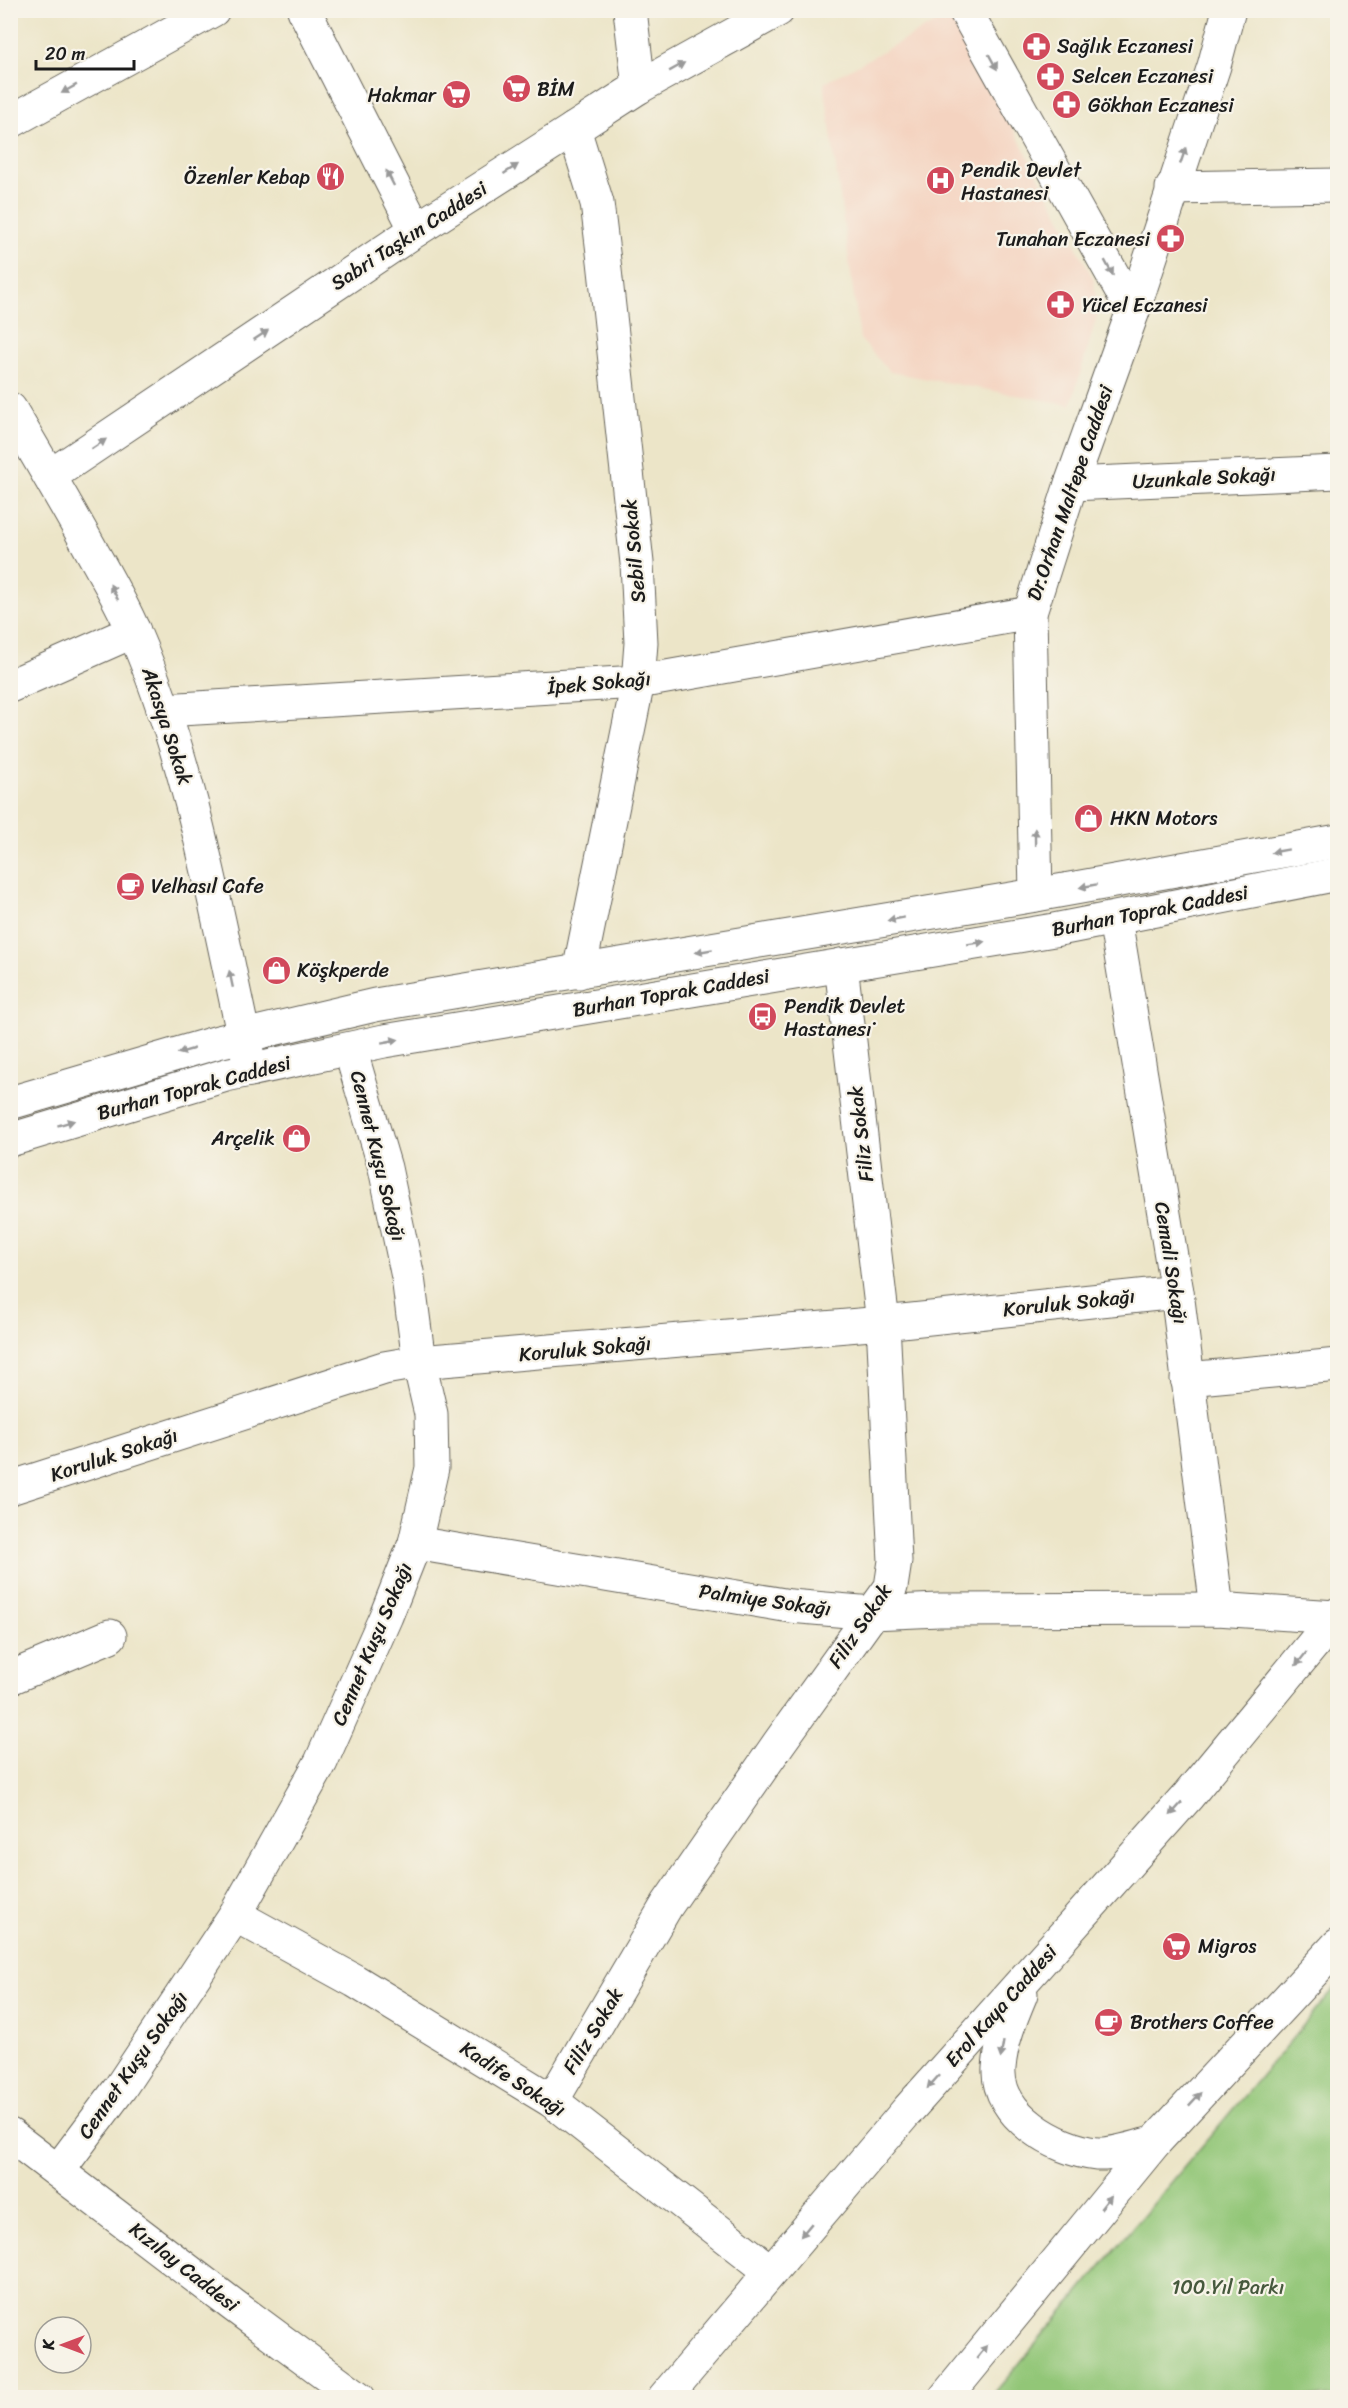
<svg xmlns="http://www.w3.org/2000/svg" width="1348" height="2408" viewBox="0 0 1348 2408" font-family="Sriracha,sans-serif">
  <style>
    .built { fill: #f4d3c0 }
    .green { fill: #92c677; stroke: #57714a; stroke-width: 1.5 }
    .lines { fill: none; stroke-linecap: round; stroke-linejoin: round }
    .minor-casing { stroke: #656258; stroke-width: 35 }
    .major-casing { stroke: #656258; stroke-width: 35 }
    .minor { stroke: #fff; stroke-width: 33 }
    .major { stroke: #fff; stroke-width: 33 }
    .oneway { fill: #999 }
    .labels { text-anchor: middle; dominant-baseline: central; stroke-width: 4.5; stroke-linejoin: round; paint-order: stroke }
    .poi-label { font-size: 20px; fill: #1c1c1c; stroke: #f7f3e8; text-anchor: start }
    .street-label { font-size: 20px; fill: #1c1c1c; stroke: #f7f3e8 }
    .park-label { font-size: 20px; fill: #45583c; stroke: #f7f3e8 }
  </style>
  <rect width="100%" height="100%" fill="#f7f3e8"/>
  <filter id="ink" filterUnits="userSpaceOnUse"><feTurbulence type="fractalNoise" baseFrequency=".0167" numOctaves="2"/><feDisplacementMap in="SourceGraphic" scale="12" xChannelSelector="R" yChannelSelector="G"/><feConvolveMatrix kernelMatrix="1 2 1 2 8 2 1 2 1" color-interpolation-filters="sRGB"/></filter>
  <filter id="wash" filterUnits="userSpaceOnUse"><feTurbulence type="fractalNoise" baseFrequency=".008" numOctaves="4" result="noise"/><feDisplacementMap in="SourceGraphic" scale="24" xChannelSelector="R" yChannelSelector="G"/><feGaussianBlur stdDeviation="1.35" result="paint"/><feColorMatrix in="noise" values="0 0 0 0 0 0 0 0 0 0 0 0 0 0 0 0 0 1.4 0 .05"/><feComposite in="paint" operator="in"/></filter>
  <g filter="url(#wash)">
    <rect width="100%" height="100%" fill="#ece5c8"/>
    <polygon class="built" points="952,14 1094,280 1097,316 1071,405 890,372 860,339 824,83"/>
    <polygon class="green" points="1337,1986 1337,2397 991,2397 1333,1990"/>
  </g>
  <g filter="url(#ink)">
    <g class="lines">
      <defs>
        <g id="minor">
          <polyline points="304,10 416,230"/>
          <polyline points="630,10 639,87"/>
          <polyline points="965,10 1133,311"/>
          <polyline points="10,122 213,10"/>
          <polyline points="574,129 597,203 604,261 637,563 641,643 638,682 579,972"/>
          <polyline points="1172,188 1338,185"/>
          <path d="M10,409C39,458 67,506 94,555C108,580 123,606 134,632C194,771 218,923 251,1070"/>
          <polyline points="50,476 416,230 574,129 639,87 778,10"/>
          <polyline points="1071,484 1338,472"/>
          <polyline points="10,686 134,631"/>
          <polyline points="163,710 638,682 1030,613"/>
          <polyline points="1036,895 1030,613 1071,484 1133,311 1214,66 1229,10"/>
          <polyline points="1115,919 1177,1292 1217,1609"/>
          <polyline points="1187,1379 1338,1365"/>
          <polyline points="10,1488 384,1368 419,1362 883,1323 1177,1292"/>
          <polyline points="415,1543 790,1606 872,1613 939,1610 1217,1609 1335,1617"/>
          <polyline points="10,1678 110,1636"/>
          <polyline points="235,1915 355,1981 552,2101 770,2271"/>
          <polyline points="552,2101 667,1905 779,1743 891,1587 895,1561 883,1323 841,965"/>
          <polyline points="10,2135 233,2305 359,2398"/>
          <polyline points="58,2171 120,2088 235,1915 321,1762 386,1616 415,1543 432,1468 431,1414 419,1362 408,1277 385,1168 350,1049"/>
        </g>
        <g id="major">
          <polyline points="10,1103 218,1042 375,1005 1036,895 1338,841"/>
          <polyline points="10,1140 226,1075 384,1041 1054,930 1338,874"/>
          <path d="M1021,1994C1011,2018 1001,2042 999,2068C996,2115 1056,2150 1097,2154C1115,2155 1137,2147 1155,2142"/>
          <polyline points="664,2398 907,2111 1188,1796 1338,1614"/>
          <polyline points="945,2398 1155,2142 1338,1945"/>
        </g>
      </defs>
      <use href="#minor" class="minor-casing"/>
      <use href="#major" class="major-casing"/>
      <use href="#minor" class="minor"/>
      <use href="#major" class="major"/>
    </g>
    <defs><path id="oneway-solid" d="M-6-.8H1V-3.2L6.5 0L1 3.2V.8H-6Z" transform="scale(1.5)"/></defs>
    <g class="oneway">
      <use href="#oneway-solid" transform="translate(993 62) rotate(61)"/>
      <use href="#oneway-solid" transform="translate(677 67) rotate(-29)"/>
      <use href="#oneway-solid" transform="translate(69 89) rotate(151)"/>
      <use href="#oneway-solid" transform="translate(1183 156) rotate(-71)"/>
      <use href="#oneway-solid" transform="translate(511 169) rotate(-33)"/>
      <use href="#oneway-solid" transform="translate(390 178) rotate(-117)"/>
      <use href="#oneway-solid" transform="translate(1109 268) rotate(61)"/>
      <use href="#oneway-solid" transform="translate(261 335) rotate(-34)"/>
      <use href="#oneway-solid" transform="translate(99 444) rotate(-34)"/>
      <use href="#oneway-solid" transform="translate(114 592) rotate(-117)"/>
      <use href="#oneway-solid" transform="translate(1035 837) rotate(-91)"/>
      <use href="#oneway-solid" transform="translate(1280 851) rotate(170)"/>
      <use href="#oneway-solid" transform="translate(1088 886) rotate(170)"/>
      <use href="#oneway-solid" transform="translate(896 919) rotate(170)"/>
      <use href="#oneway-solid" transform="translate(976 943) rotate(-9)"/>
      <use href="#oneway-solid" transform="translate(704 951) rotate(170)"/>
      <use href="#oneway-solid" transform="translate(231 979) rotate(-102)"/>
      <use href="#oneway-solid" transform="translate(390 1041) rotate(-10)"/>
      <use href="#oneway-solid" transform="translate(186 1051) rotate(164)"/>
      <use href="#oneway-solid" transform="translate(66 1123) rotate(-17)"/>
      <use href="#oneway-solid" transform="translate(1301 1659) rotate(129)"/>
      <use href="#oneway-solid" transform="translate(1176 1809) rotate(132)"/>
      <use href="#oneway-solid" transform="translate(1002 2050) rotate(100)"/>
      <use href="#oneway-solid" transform="translate(933 2082) rotate(132)"/>
      <use href="#oneway-solid" transform="translate(1195 2099) rotate(-47)"/>
      <use href="#oneway-solid" transform="translate(1106 2202) rotate(-51)"/>
      <use href="#oneway-solid" transform="translate(806 2230) rotate(130)"/>
      <use href="#oneway-solid" transform="translate(982 2352) rotate(-51)"/>
    </g>
  </g>
  <defs>
    <symbol id="pharmacy-disc" viewBox="-11 -11 22 22"><circle r="9.5" fill="#d1495b" stroke="#f7f3e8"/><path d="M-2-6h4v4h4v4h-4v4h-4v-4h-4v-4h4Z" fill="#fff"/></symbol>
    <symbol id="supermarket-disc" viewBox="-11 -11 22 22"><circle r="9.5" fill="#d1495b" stroke="#f7f3e8"/><path d="M-6-5.5h2.5l.6 2H6L4.5 2H-2.5L-4.4-4H-6ZM-1.5 3.2a1.3 1.3 0 1 0 .1 0ZM3 3.2a1.3 1.3 0 1 0 .1 0Z" fill="#fff"/></symbol>
    <symbol id="restaurant-disc" viewBox="-11 -11 22 22"><circle r="9.5" fill="#d1495b" stroke="#f7f3e8"/><path d="M-5-6h1v4h1v-4h1v4h1v-4h1v5L-1.5 .5V6h-2V.5L-5-1ZM5-6V6H3V1.5H1.5Q1.5-4 5-6Z" fill="#fff"/></symbol>
    <symbol id="hospital-disc" viewBox="-11 -11 22 22"><circle r="9.5" fill="#d1495b" stroke="#f7f3e8"/><path d="M-5-5h3v3.5h4V-5h3V5h-3V1.5h-4V5h-3Z" fill="#fff"/></symbol>
    <symbol id="shop-disc" viewBox="-11 -11 22 22"><circle r="9.5" fill="#d1495b" stroke="#f7f3e8"/><path d="M-5-2.5h2.3a2.7 3.5 0 0 1 5.4 0H5L5.5 6h-11ZM-1.5-2.5h3a1.5 2.3 0 0 0-3 0Z" fill="#fff"/></symbol>
    <symbol id="cafe-disc" viewBox="-11 -11 22 22"><circle r="9.5" fill="#d1495b" stroke="#f7f3e8"/><path d="M-5.5-4.5H6V0H3Q3 3.5 0 3.5H-2.5Q-5.5 3.5-5.5 0ZM3-3.2v2h1.7v-2ZM-6 4.5H4V6H-6Z" fill="#fff"/></symbol>
    <symbol id="bus-disc" viewBox="-11 -11 22 22"><circle r="9.5" fill="#d1495b" stroke="#f7f3e8"/><path d="M-5-6H5V4H4V6H2V4H-2V6H-4V4H-5ZM-3.5-4V0h7V-4ZM-3.5 1.2v1.5H-2V1.2ZM2 1.2v1.5H3.5V1.2Z" fill="#fff"/></symbol>
  </defs>
  <g fill-rule="evenodd">
    <use href="#pharmacy-disc" x="1020" y="30" width="33" height="33"/>
    <use href="#pharmacy-disc" x="1034" y="60" width="33" height="33"/>
    <use href="#supermarket-disc" x="500" y="72" width="33" height="33"/>
    <use href="#supermarket-disc" x="440" y="78" width="33" height="33"/>
    <use href="#pharmacy-disc" x="1050" y="88" width="33" height="33"/>
    <use href="#restaurant-disc" x="314" y="160" width="33" height="33"/>
    <use href="#hospital-disc" x="924" y="164" width="33" height="33"/>
    <use href="#pharmacy-disc" x="1154" y="222" width="33" height="33"/>
    <use href="#pharmacy-disc" x="1044" y="288" width="33" height="33"/>
    <use href="#shop-disc" x="1072" y="802" width="33" height="33"/>
    <use href="#cafe-disc" x="114" y="870" width="33" height="33"/>
    <use href="#shop-disc" x="260" y="954" width="33" height="33"/>
    <use href="#bus-disc" x="746" y="1000" width="33" height="33"/>
    <use href="#shop-disc" x="280" y="1122" width="33" height="33"/>
    <use href="#supermarket-disc" x="1160" y="1930" width="33" height="33"/>
    <use href="#cafe-disc" x="1092" y="2006" width="33" height="33"/>
  </g>
  <g class="labels">
    <g class="poi-label">
      <text x="1057" y="46">Sağlık Eczanesi</text>
      <text x="1072" y="76">Selcen Eczanesi</text>
      <text x="537" y="89">BİM</text>
      <text x="436" y="95" text-anchor="end">Hakmar</text>
      <text x="1088" y="105">Gökhan Eczanesi</text>
      <text x="961" y="170">Pendik Devlet<tspan x="961" dy="23">Hastanesi</tspan></text>
      <text x="310" y="177" text-anchor="end">Özenler Kebap</text>
      <text x="1150" y="239" text-anchor="end">Tunahan Eczanesi</text>
      <text x="1082" y="305">Yücel Eczanesi</text>
      <text x="1110" y="818">HKN Motors</text>
      <text x="151" y="886">Velhasıl Cafe</text>
      <text x="297" y="970">Köşkperde</text>
      <text x="784" y="1006">Pendi̇k Devlet<tspan x="784" dy="23">Hastanesi̇</tspan></text>
      <text x="275" y="1138" text-anchor="end">Arçelik</text>
      <text x="1198" y="1946">Migros</text>
      <text x="1130" y="2022">Brothers Coffee</text>
    </g>
    <g class="street-label">
      <text transform="translate(409 236) rotate(-33)">Sabri Taşkın Caddesi</text>
      <text transform="translate(1204 478) rotate(-3)">Uzunkale Sokağı</text>
      <text transform="translate(1070 493) rotate(-71)">Dr.Orhan Maltepe Caddesi</text>
      <text transform="translate(634 551) rotate(-95)">Sebil Sokak</text>
      <text transform="translate(599 683) rotate(-5)">İpek Sokağı</text>
      <text transform="translate(167 726) rotate(72)">Akasya Sokak</text>
      <text transform="translate(1150 911) rotate(-11)">Burhan Toprak Caddesi</text>
      <text transform="translate(671 993) rotate(-10)">Burhan Toprak Caddesi</text>
      <text transform="translate(194 1088) rotate(-15)">Burhan Toprak Caddesi</text>
      <text transform="translate(861 1134) rotate(-97)">Filiz Sokak</text>
      <text transform="translate(378 1156) rotate(76)">Cennet Kuşu Sokağı</text>
      <text transform="translate(1171 1263) rotate(81)">Cemali Sokağı</text>
      <text transform="translate(1069 1303) rotate(-6)">Koruluk Sokağı</text>
      <text transform="translate(585 1349) rotate(-5)">Koruluk Sokağı</text>
      <text transform="translate(114 1455) rotate(-18)">Koruluk Sokağı</text>
      <text transform="translate(765 1600) rotate(8)">Palmiye Sokağı</text>
      <text transform="translate(860 1626) rotate(-56)">Filiz Sokak</text>
      <text transform="translate(372 1644) rotate(-67)">Cennet Kuşu Sokağı</text>
      <text transform="translate(1001 2006) rotate(-48)">Erol Kaya Caddesi</text>
      <text transform="translate(593 2031) rotate(-59)">Filiz Sokak</text>
      <text transform="translate(133 2065) rotate(-55)">Cennet Kuşu Sokağı</text>
      <text transform="translate(513 2079) rotate(33)">Kadife Sokağı</text>
      <text transform="translate(184 2267) rotate(38)">Kızılay Caddesi</text>
    </g>
    <g class="park-label">
      <text x="1228" y="2287">100.Yıl Parkı</text>
    </g>
  </g>
  <rect width="1348" height="2408" fill="none" stroke="#f7f3e8" stroke-width="36"/>
  <g transform="translate(63 2345) rotate(270)"><circle r="28" fill="#f7f3e8" stroke="#9f9d96" stroke-width="1.5"/>
  <path d="M0-4.5L10 22L0 15L-10 22Z" fill="#d1495b"/>
  <text y="-9" font-size="16" font-weight="bold" text-anchor="middle" fill="#1c1c1c">K</text>
  </g>
  <path d="M36 60v9h98v-9" fill="none" stroke="#1c1c1c" stroke-width="3"/>
  <text x="45" y="60" font-size="18" fill="#1c1c1c" stroke="#f7f3e8" stroke-width="4.5" paint-order="stroke">20 m</text>
</svg>
